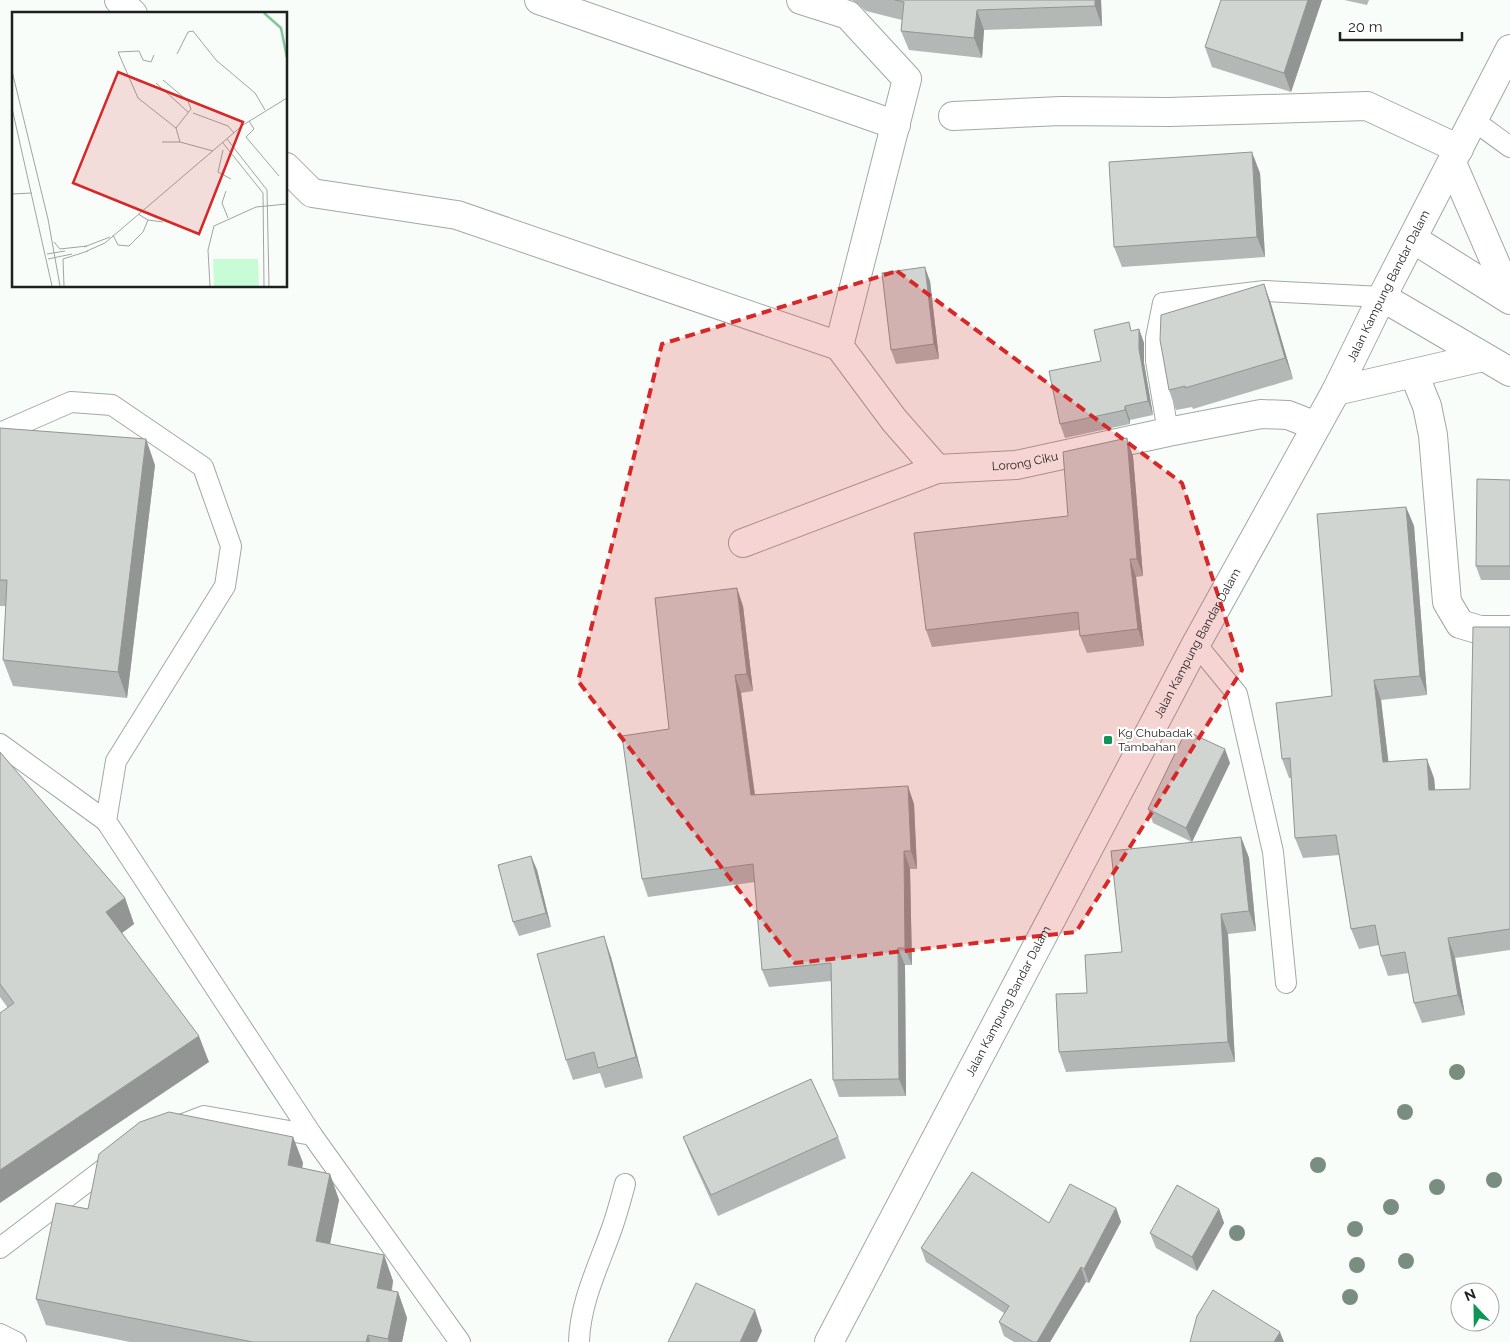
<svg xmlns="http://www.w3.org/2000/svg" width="1510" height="1342" viewBox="0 0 1510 1342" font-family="Raleway,sans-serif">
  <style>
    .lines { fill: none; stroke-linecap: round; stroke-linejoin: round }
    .lane-casing { stroke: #a3a8a4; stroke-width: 22 }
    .street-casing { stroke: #a3a8a4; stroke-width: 30 }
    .secondary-casing { stroke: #a3a8a4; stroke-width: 30 }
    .lane { stroke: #fff; stroke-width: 20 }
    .street { stroke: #fff; stroke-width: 28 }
    .secondary { stroke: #fff; stroke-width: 28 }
    .tree { fill: #7a8d81 }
    .wall { fill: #b3b7b5 }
    .shaded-wall { fill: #929593 }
    .building { fill: #d0d5d2; stroke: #929593 }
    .marked { fill: #d62828; fill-opacity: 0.2; stroke: #d62828; stroke-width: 4; stroke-dasharray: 10 6; stroke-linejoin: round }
    .poi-dot { fill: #0d9655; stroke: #fff; stroke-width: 2 }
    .labels { text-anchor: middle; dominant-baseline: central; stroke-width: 4.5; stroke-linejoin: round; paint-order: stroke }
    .street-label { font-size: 12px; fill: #1e201f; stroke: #fff }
    .poi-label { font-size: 12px; fill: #1e201f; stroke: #fff; text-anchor: start }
    .inset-river { fill: none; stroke: #83c89a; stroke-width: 2.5 }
    .inset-road { fill: none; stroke: #a1a5a2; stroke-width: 1 }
    .view { fill: #d62828; fill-opacity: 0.15; stroke: #d62828; stroke-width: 2.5 }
    .inset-edge { fill: none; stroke: #1e201f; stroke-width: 2.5 }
  </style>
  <rect width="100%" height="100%" fill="#f8fdf9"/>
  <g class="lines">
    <defs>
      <g id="lane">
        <polyline points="1473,120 1510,147"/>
        <polyline points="1168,432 1156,361 1156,338 1163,303 1265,291 1382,297"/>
        <polyline points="0,433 71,402 112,405 203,467 231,546 225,586 116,761 106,821 312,1135 460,1342"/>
        <polyline points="1196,644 1237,694 1273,852 1286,983"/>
        <polyline points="0,744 106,821"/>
        <polyline points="175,1127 204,1116 312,1135"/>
        <polyline points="0,1248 117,1159"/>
        <polyline points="0,1334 16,1342"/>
        <path d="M579,1342C580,1302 599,1265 612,1228C617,1214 621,1199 625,1184"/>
      </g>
      <g id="street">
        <polyline points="119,0 133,14"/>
        <polyline points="539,0 896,125"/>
        <polyline points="801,0 848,15 907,79 839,346 894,420 937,469"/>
        <polyline points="953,116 1061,111 1169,112 1367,106 1459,149"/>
        <polyline points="286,167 312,193 457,215 839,346"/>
        <polyline points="1413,239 1510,300"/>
        <polyline points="1382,297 1510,372"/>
        <polyline points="1414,374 1427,406 1433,435 1447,602 1460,624 1480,630 1510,630"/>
        <path id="s1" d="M743,543L937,469L1016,465L1168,432L1261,414L1288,415L1316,426"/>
      </g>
      <g id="secondary">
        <polyline points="1452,163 1510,297"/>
        <polyline points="1336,391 1483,357"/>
        <path id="s2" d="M829,1342L1196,644L1336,391L1382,297L1510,49"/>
      </g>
    </defs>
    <use href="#lane" class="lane-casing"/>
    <use href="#street" class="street-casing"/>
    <use href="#secondary" class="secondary-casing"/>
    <use href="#lane" class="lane"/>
    <use href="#street" class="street"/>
    <use href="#secondary" class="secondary"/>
  </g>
  <g class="tree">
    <circle cx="1457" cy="1072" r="8"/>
    <circle cx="1405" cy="1112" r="8"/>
    <circle cx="1318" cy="1165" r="8"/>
    <circle cx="1494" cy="1180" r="8"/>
    <circle cx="1437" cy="1187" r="8"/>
    <circle cx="1391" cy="1207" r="8"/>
    <circle cx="1355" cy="1229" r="8"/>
    <circle cx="1237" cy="1233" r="8"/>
    <circle cx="1406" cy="1261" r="8"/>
    <circle cx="1357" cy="1265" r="8"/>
    <circle cx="1350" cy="1297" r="8"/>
  </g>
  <g class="wall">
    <polygon points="852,0 1101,0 1102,26 984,30 982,58 909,50 901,31 902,20 866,11"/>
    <polygon points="1221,0 1322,0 1291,92 1212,67 1205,47"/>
    <polygon points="1344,0 1369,0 1367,5"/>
    <polygon points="1260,173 1265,257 1122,267 1114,247"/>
    <polygon points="930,281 939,359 896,364 891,350"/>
    <polygon points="1264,284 1271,304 1293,379 1193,409 1192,407 1176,410 1169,390"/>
    <polygon points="1139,329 1144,343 1144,363 1153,415 1130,420 1130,424 1065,438 1060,424 1101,361 1133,331"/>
    <polygon points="0,428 155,465 127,698 13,686 3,660 6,606 0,606"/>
    <polygon points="1133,456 1143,576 1136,577 1144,646 1087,653 1080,636 1080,630 932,647 926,630 1068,516"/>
    <polygon points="1510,480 1510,580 1481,580 1476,566"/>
    <polygon points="1406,507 1414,526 1427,695 1381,700 1388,762 1434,778 1435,790 1470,789 1510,627 1510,950 1455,958 1465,1015 1422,1023 1414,1003 1409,973 1388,976 1381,956 1379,945 1359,949 1351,929 1339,855 1303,858 1295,838 1291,778 1289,778 1282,759 1332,696"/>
    <polygon points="743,606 753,691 741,693 755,794 914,804 917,869 910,869 912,965 905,965 906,1096 839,1097 833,1080 831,981 769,987 762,970 755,882 648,897 642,879 669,729"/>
    <polygon points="0,752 125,898 134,924 122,933 209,1062 8,1008 0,997"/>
    <polygon points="1230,763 1192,842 1153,823 1148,809"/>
    <polygon points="1241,837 1249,858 1256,931 1228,934 1235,1062 1066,1072 1059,1052 1087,993 1122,952"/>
    <polygon points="531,856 537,870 551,927 519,936 513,922"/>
    <polygon points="611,957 643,1078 605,1088 600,1073 573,1080 566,1060"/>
    <polygon points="293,1137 303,1163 302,1168 330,1174 339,1200 330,1244 384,1255 393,1281 392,1291 398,1292 407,1318 402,1342 130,1342 46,1325 36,1299 88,1209"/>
    <polygon points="683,1137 838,1137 846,1158 718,1216 691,1157"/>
    <polygon points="1116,1208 1121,1222 1089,1283 1086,1282 1050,1342 1014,1342 1004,1336 999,1322 1004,1313 926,1262 921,1248 1049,1223"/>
    <polygon points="1219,1209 1224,1223 1197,1271 1156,1248 1150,1233"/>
  </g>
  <g class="shaded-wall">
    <polygon points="1095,0 1101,0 1102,26 1095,6"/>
    <polygon points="1308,0 1322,0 1291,92 1284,73"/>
    <polygon points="977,10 984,30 982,58 974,38"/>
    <polygon points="1252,152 1260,173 1265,257 1257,237"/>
    <polygon points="925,267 930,281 939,359 934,344"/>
    <polygon points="1264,284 1271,304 1293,379 1285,358"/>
    <polygon points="1139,329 1144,343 1144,363 1153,415 1148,401 1139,349"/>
    <polygon points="1125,406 1130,420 1130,424 1125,410"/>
    <polygon points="1127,438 1133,456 1143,576 1137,559"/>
    <polygon points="146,439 155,465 127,698 118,672"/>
    <polygon points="1406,507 1414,526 1427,695 1420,676"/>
    <polygon points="1130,559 1136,577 1144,646 1138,629"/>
    <polygon points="737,588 743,606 753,691 747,674"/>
    <polygon points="735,675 741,693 757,812 751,795"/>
    <polygon points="1374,680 1381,700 1391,782 1383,762"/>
    <polygon points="1225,749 1230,763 1192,842 1186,828"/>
    <polygon points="1427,759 1434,778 1437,810 1429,790"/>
    <polygon points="908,786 914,804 917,869 911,851"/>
    <polygon points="1241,837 1249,858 1256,931 1249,911"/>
    <polygon points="904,851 910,869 912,965 905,948"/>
    <polygon points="531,856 537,870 551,927 546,913"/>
    <polygon points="125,898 134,924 115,938 106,912"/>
    <polygon points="1221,914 1228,934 1235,1062 1228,1042"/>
    <polygon points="604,936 611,957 643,1078 636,1057"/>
    <polygon points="1448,938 1455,958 1465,1015 1458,995"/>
    <polygon points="898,948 905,965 906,1096 899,1079"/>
    <polygon points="199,1036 209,1062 0,1203 0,1170"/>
    <polygon points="293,1137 303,1163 298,1191 288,1165"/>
    <polygon points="330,1174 339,1200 325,1268 316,1241"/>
    <polygon points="1116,1208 1121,1222 1089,1283 1084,1269"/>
    <polygon points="1219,1209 1224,1223 1197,1271 1192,1257"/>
    <polygon points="384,1255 393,1281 387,1314 377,1288"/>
    <polygon points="1081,1267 1086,1282 1050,1342 1037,1342"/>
    <polygon points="398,1292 407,1318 402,1342 389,1342 388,1339"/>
    <polygon points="755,1310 762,1331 757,1342 740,1342"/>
    <polygon points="1280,1332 1284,1342 1274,1342"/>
    <polygon points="368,1335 370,1342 366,1342"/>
  </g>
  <g class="building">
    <polygon points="895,0 1095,0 1095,6 977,10 974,38 901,31 904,2"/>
    <polygon points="1221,0 1308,0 1284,73 1205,47"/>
    <polygon points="1252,152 1257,237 1114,247 1109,162"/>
    <polygon points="925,267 934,344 891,350 882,273"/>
    <polygon points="1264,284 1285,358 1185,388 1185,386 1169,390 1160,340 1161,315"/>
    <polygon points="1129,322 1131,331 1139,329 1139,349 1148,401 1125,406 1125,410 1060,424 1049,371 1101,361 1094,330"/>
    <polygon points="0,428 146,439 118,672 3,660 7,580 0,580"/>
    <polygon points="1127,438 1137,559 1130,559 1138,629 1080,636 1078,612 926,630 914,533 1068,516 1063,452"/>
    <polygon points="1477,479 1510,480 1510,566 1476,566"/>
    <polygon points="1406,507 1420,676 1374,680 1383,762 1427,759 1429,790 1470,789 1473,627 1510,627 1510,929 1448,938 1458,995 1414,1003 1405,952 1381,956 1375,925 1351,929 1336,835 1295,838 1290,758 1282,759 1276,703 1332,696 1317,514"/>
    <polygon points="737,588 747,674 735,675 751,795 908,786 911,851 904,851 905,948 898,948 899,1079 833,1080 831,963 762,970 753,864 642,879 622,736 669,729 655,598"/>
    <polygon points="1186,731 1225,749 1186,828 1148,809"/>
    <polygon points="0,752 125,898 106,912 199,1036 0,1170 0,1013 14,1003 0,984"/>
    <polygon points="1241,837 1249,911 1221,914 1228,1042 1059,1052 1056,994 1087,993 1085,955 1122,952 1111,851"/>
    <polygon points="531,856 546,913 513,922 498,865"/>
    <polygon points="604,936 636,1057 598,1068 594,1052 566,1060 537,954"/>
    <polygon points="811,1079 838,1137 711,1195 683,1137"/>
    <polygon points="169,1112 293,1137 288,1165 330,1174 316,1241 384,1255 377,1288 398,1292 388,1339 368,1335 366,1342 253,1342 36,1299 56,1203 88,1209 99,1154 140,1122"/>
    <polygon points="972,1172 1049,1223 1070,1184 1116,1208 1084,1269 1081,1267 1037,1342 1033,1342 999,1322 1009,1306 921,1248"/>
    <polygon points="1177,1185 1219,1209 1192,1257 1150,1233"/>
    <polygon points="696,1283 755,1310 740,1342 668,1342"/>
    <polygon points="1213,1290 1280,1332 1274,1342 1190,1342 1197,1316"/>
  </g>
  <path class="marked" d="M897,271L1182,483L1242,670L1076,932L795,963L578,681L662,344Z"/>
  <rect class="poi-dot" x="1103" y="735" width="10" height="10" rx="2.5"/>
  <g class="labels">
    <g class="street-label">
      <text stroke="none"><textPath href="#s2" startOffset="1195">Jalan Kampung Bandar Dalam</textPath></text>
      <text stroke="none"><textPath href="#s1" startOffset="296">Lorong Ciku</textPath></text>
      <text stroke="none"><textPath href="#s2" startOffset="790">Jalan Kampung Bandar Dalam</textPath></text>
      <text stroke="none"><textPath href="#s2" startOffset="385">Jalan Kampung Bandar Dalam</textPath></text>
    </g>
    <g class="poi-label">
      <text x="1118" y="733">Kg Chubadak<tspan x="1118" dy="14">Tambahan</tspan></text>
    </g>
  </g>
  <g transform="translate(12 12)">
    <rect width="275" height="275" fill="#f8fdf9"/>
    <path d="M201,247H246L247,274H202Z" fill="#c7fcd7"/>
    <path class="inset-river" d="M252,1L269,16L275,46"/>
    <path class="inset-road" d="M165,42L176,20L181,19L204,48L243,81L253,98M142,43L139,50L131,48L127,39L106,40L126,86L164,116M0,59L36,207L48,274M151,68L176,89L179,97L164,116L168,130M144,71L176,100M0,96L40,274M181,101L216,114L222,121M237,109L242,117L234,125L267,164M215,127L255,178L257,274M150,130H168L201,139M211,131L251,181L252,274M211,138L206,160L219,167M214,179L210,191L216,206M0,182L20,181M126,202L136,208L151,210M101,223L106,233L117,234L131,220L136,208M42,230L48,237L75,234M72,235L98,225M75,239L93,231L231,113L275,86M35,242L53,239M36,247L60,242M52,274L51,247L76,239M198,274L196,238L202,214L244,195L275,192"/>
    <path class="view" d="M106,60L231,110L187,222L61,171Z"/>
    <rect width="275" height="275" class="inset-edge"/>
  </g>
  <g transform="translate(1475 1307) rotate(338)"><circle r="24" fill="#ffffff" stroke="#a5a6a5"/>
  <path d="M0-4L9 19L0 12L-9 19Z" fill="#0d9655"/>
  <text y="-8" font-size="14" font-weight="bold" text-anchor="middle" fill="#1e201f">N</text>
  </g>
  <path d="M1340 32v8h122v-8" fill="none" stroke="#1e201f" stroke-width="2.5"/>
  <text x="1348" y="32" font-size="15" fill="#1e201f" stroke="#ffffff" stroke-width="4" paint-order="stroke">20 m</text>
</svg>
